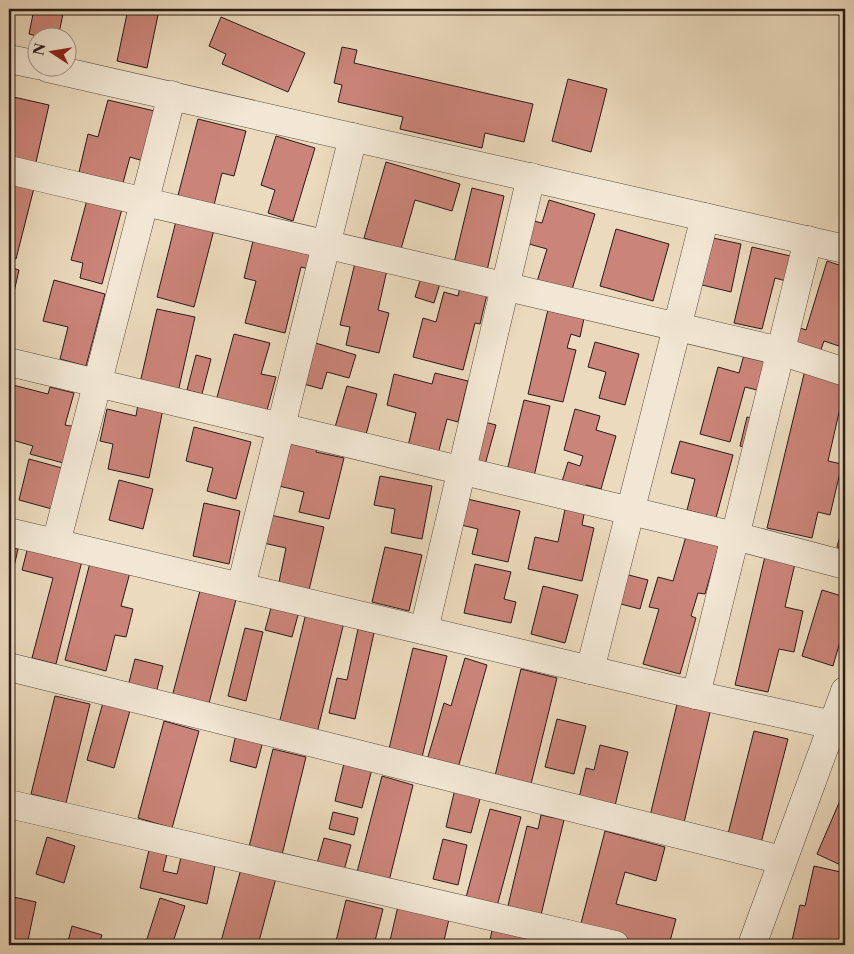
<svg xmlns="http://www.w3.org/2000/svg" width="854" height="954" viewBox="0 0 854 954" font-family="'Libre Caslon Text',serif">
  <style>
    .building { fill: #cb8479; stroke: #271b16 }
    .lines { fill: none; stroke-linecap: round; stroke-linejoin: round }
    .minor-casing { stroke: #584b40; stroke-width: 29 }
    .minor { stroke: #f2e7d4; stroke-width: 28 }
  </style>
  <rect width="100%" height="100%" fill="#ebdabd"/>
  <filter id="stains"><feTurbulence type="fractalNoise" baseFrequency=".004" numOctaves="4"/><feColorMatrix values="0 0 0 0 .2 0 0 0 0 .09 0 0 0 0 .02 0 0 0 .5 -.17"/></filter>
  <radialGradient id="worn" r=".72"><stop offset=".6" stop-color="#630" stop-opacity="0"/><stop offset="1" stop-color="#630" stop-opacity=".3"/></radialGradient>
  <g class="building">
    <polygon points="34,9 64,9 58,38 44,38 29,34"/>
    <polygon points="128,9 159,10 147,68 117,61"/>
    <polygon points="221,17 305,53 288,92 222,64 226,54 209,46"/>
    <polygon points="342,47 357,50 354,63 533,104 524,142 485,133 482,148 400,129 403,117 338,102 342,85 334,83"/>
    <polygon points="568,79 607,89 591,152 552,141"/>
    <polygon points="9,96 49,105 34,171 9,166 9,138 10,138 13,125 9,124"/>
    <polygon points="108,100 163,113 150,163 130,157 123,183 79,172 88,134 98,137"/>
    <polygon points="198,119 246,131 234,176 222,173 212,213 176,203"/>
    <polygon points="276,136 315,148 293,221 268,213 275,190 261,185"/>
    <polygon points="386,162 460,184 452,211 415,200 401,249 364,238"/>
    <polygon points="9,181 35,184 16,259 9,257"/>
    <polygon points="472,188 504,196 486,275 453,267"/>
    <polygon points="88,196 123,205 102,284 80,278 83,263 71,260"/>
    <polygon points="549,200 595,214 570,296 536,285 547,249 522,242 530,220 542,223"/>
    <polygon points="177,217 215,226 194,307 157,297"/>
    <polygon points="616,229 669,244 653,301 600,286"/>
    <polygon points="255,233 321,250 316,271 301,267 285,333 245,323 256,281 244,278"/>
    <polygon points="713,238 741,244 731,292 702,285"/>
    <polygon points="752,247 799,258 793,283 775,278 762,329 734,323"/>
    <polygon points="827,261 845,267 845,348 824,341 818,358 791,350 797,327 806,330"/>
    <polygon points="355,263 387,270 378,310 389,313 379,353 346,345 350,327 340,325"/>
    <polygon points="9,267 19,270 9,314"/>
    <polygon points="423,271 442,277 434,303 415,297"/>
    <polygon points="54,280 105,294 86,366 60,359 68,327 43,321"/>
    <polygon points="461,283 488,290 480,324 475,323 463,370 413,357 423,318 436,322 444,292 458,296"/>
    <polygon points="550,301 586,309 580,337 571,334 567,348 576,350 563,402 528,394"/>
    <polygon points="157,309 195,317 178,392 140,383"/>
    <polygon points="234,334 270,343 261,374 276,377 266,414 216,401"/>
    <polygon points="312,342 356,355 349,378 327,372 322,389 300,383"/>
    <polygon points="595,342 639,354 625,405 599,398 606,372 588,367"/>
    <polygon points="745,351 774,358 765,392 745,387 730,442 700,434 718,367 739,373"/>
    <polygon points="196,355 211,359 202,394 187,390"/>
    <polygon points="805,370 845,380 845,386 828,461 842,464 830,515 818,512 812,538 767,528"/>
    <polygon points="435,373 468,381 458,422 447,419 437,458 407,450 416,413 387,405 394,374 432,384"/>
    <polygon points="9,384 48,394 50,387 74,393 65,425 76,427 67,464 30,454 33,446 9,439"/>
    <polygon points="347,386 377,394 364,442 333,434"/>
    <polygon points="524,400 550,406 533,481 506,475"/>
    <polygon points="138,404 163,409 149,478 108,469 113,444 100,441 107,409 136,416"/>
    <polygon points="575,409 600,416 596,430 616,436 601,489 586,485 583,495 560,488 568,462 580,466 583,456 564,450"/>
    <polygon points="747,417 762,421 755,450 740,446"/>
    <polygon points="481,421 496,425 483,472 468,468"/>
    <polygon points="194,427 251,442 236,499 207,491 213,468 186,461"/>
    <polygon points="288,432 319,440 316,452 344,458 329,519 299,512 304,492 275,485"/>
    <polygon points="680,441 733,455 716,518 687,510 695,479 671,473"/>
    <polygon points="29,459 62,468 52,509 19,500"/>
    <polygon points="380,476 432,486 422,539 391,533 395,509 374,505"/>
    <polygon points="119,480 153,489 143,529 109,520"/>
    <polygon points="463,498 520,511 508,562 472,554 478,529 457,524"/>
    <polygon points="567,500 586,504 582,525 594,528 582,581 528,569 535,537 558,542"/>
    <polygon points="204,503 240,511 229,564 193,556"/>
    <polygon points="266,514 324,527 309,590 279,582 286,548 259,542"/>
    <polygon points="845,517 845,549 837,547"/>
    <polygon points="687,533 720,542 705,594 698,593 691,616 696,618 680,674 643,664 659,609 649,607 658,577 673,581"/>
    <polygon points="29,543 83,557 56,664 32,658 53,578 22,570"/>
    <polygon points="9,547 18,549 9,589"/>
    <polygon points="385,547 422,555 409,611 372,602"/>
    <polygon points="766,552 796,559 785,607 803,611 794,652 779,649 768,692 735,685"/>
    <polygon points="92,555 132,565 121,606 133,609 126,637 115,635 106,671 65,660"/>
    <polygon points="475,564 511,572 504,599 516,602 511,623 464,613"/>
    <polygon points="625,574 648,580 640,609 617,603"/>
    <polygon points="202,583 238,592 208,707 172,697"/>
    <polygon points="543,586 578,595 565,643 531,634"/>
    <polygon points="822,590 845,597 845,624 833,666 802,656"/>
    <polygon points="274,597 301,604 292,637 265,630"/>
    <polygon points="308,605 346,614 317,733 279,724"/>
    <polygon points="245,628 263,632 246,701 228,696"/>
    <polygon points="358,629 374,633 355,719 329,713 337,678 347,680"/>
    <polygon points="413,648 447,656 421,761 388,753"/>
    <polygon points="465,658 487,665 458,768 427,760 444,703 451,706"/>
    <polygon points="135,659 163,666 156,693 128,686"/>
    <polygon points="521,669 557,678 530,788 494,780"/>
    <polygon points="55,696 90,704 66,803 31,794"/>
    <polygon points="679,696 712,704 683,827 649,820"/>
    <polygon points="104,699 131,707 114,768 87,760"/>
    <polygon points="557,719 586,726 574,774 545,767"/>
    <polygon points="164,721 199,731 172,828 138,818"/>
    <polygon points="754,731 788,739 761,843 728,834"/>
    <polygon points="236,734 263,741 256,768 230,761"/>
    <polygon points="600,745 628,752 614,810 578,802 586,768 594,770"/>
    <polygon points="273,749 306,757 281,859 248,851"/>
    <polygon points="345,759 373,765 362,808 335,801"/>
    <polygon points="382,776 413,785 389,881 357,872"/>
    <polygon points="455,789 481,795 471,833 446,827"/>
    <polygon points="845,789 845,867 817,854"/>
    <polygon points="490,809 521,817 496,910 465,901"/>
    <polygon points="333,812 358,818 354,835 329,829"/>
    <polygon points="541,815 564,820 540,919 507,910 527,826 538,829"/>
    <polygon points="605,831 665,847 656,881 625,872 616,904 676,919 669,945 650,945 580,927"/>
    <polygon points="47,837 75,846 64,883 36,874"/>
    <polygon points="324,838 351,845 343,874 316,867"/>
    <polygon points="443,839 467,845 458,885 433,879"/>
    <polygon points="150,846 168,850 163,871 177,874 181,857 215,866 207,904 140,888"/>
    <polygon points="814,866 845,873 845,912 838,945 791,945 800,905 805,906"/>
    <polygon points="241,869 276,878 258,945 220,945"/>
    <polygon points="9,896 36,902 27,945 9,945"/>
    <polygon points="160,898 185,906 172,945 158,945 146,942"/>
    <polygon points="346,900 383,909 374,945 335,945"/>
    <polygon points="398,906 449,919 443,945 389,945"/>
    <polygon points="493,925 533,935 531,945 489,945"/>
    <polygon points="72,926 102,935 99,945 67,945"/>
  </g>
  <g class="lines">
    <defs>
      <g id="minor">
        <polyline points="9,59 38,65"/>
        <polyline points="48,68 845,249"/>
        <polyline points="9,170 780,351 845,372"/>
        <polyline points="9,362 735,536 845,565"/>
        <polyline points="9,532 696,695 833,725"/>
        <polyline points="56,543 172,95"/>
        <polyline points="241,587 353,137"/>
        <polyline points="424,630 531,177"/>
        <polyline points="9,667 782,860"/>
        <polyline points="590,670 705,217"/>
        <polyline points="696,695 808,240"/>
        <polyline points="9,804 615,945"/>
        <polyline points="752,945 845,691"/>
      </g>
    </defs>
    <use href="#minor" class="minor-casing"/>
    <use href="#minor" class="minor"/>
  </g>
  <rect width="854" height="954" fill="none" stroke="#ebdabd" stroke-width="30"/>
  <rect x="10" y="10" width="834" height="934" fill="none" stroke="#271b16" stroke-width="2.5"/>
  <rect x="15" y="15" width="824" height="924" fill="none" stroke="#271b16"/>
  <g transform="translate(52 52) rotate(282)"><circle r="24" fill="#f2e7d4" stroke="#a19588"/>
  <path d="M0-4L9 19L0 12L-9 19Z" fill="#8f2418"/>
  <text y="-8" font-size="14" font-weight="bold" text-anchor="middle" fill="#271b16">N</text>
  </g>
  <rect width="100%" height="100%" filter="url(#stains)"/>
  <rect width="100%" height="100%" fill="url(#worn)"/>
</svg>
